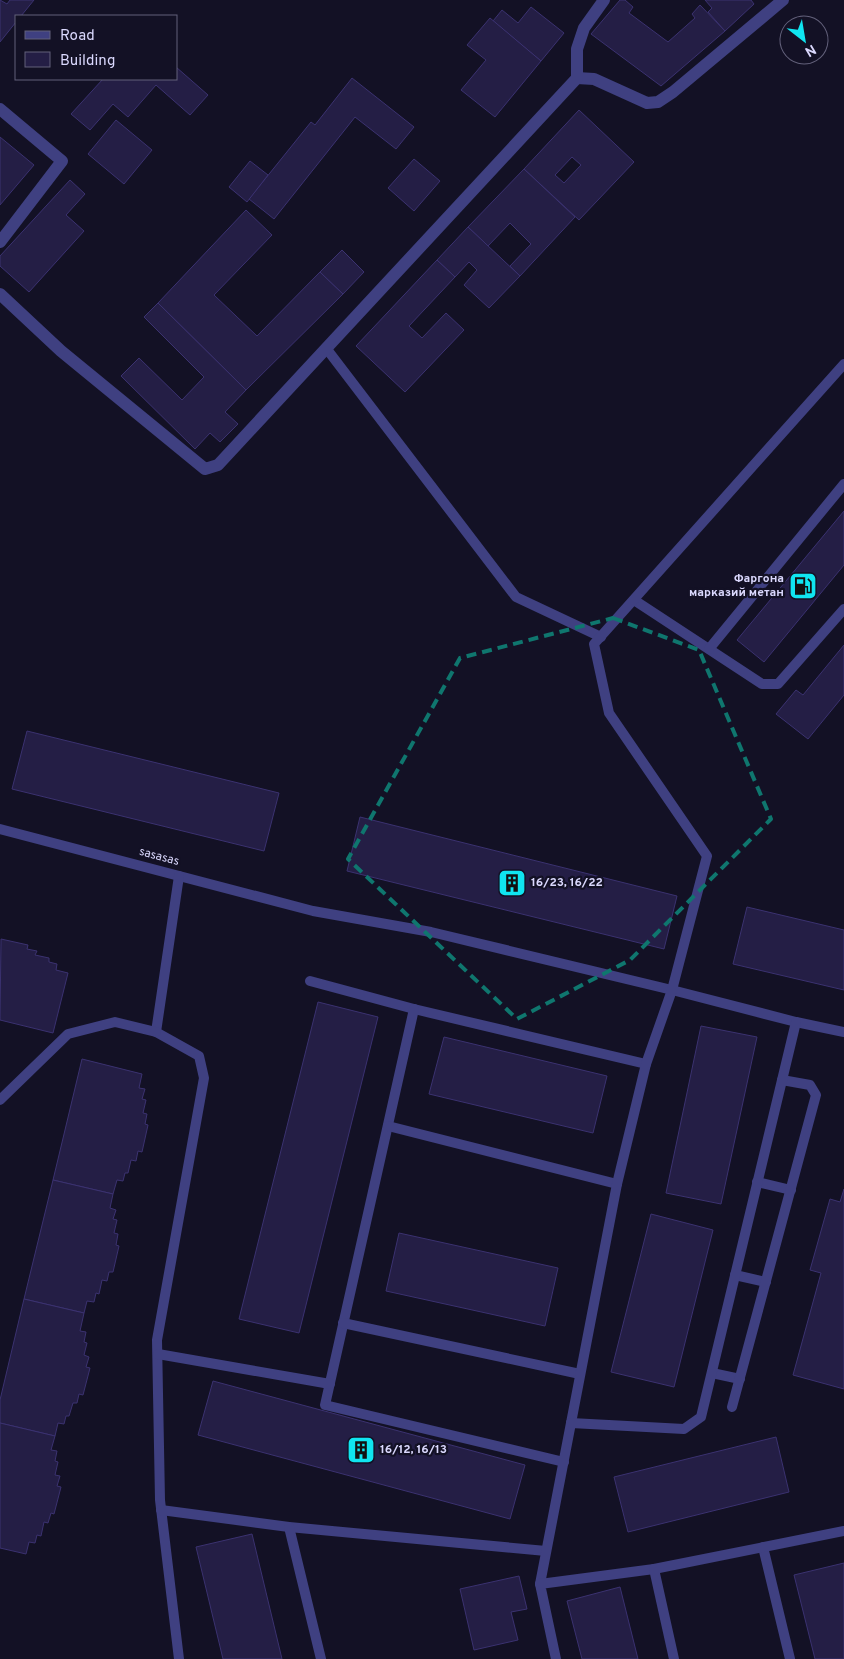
<svg xmlns="http://www.w3.org/2000/svg" width="844" height="1659" viewBox="0 0 844 1659" font-family="Overpass,sans-serif">
  <style>
    .building { fill: #241e45; stroke: #3b3270; fill-rule: evenodd }
    .lines { fill: none; stroke-linecap: round; stroke-linejoin: round }
    .service { stroke: #3f4081; stroke-width: 10 }
    .minor { stroke: #3f4081; stroke-width: 12 }
    .marked { fill: none; stroke: #0f766e; stroke-width: 4; stroke-dasharray: 10 6; stroke-linejoin: round }
    .labels { text-anchor: middle; dominant-baseline: central; stroke-width: 4.5; stroke-linejoin: round; paint-order: stroke }
    .poi-label { font-size: 12px; font-weight: bold; fill: #dad8fd; stroke: #131125; text-anchor: start }
    .street-label { font-size: 12px; fill: #dad8fd; stroke: #131125 }
  </style>
  <rect width="100%" height="100%" fill="#131125"/>
  <g class="building">
    <polygon points="0,0 7,4 10,0 34,0 21,16 16,16 16,22 0,42"/>
    <polygon points="620,0 625,0 633,7 629,13 668,42 695,18 692,14 700,5 725,31 661,86 591,34"/>
    <polygon points="705,0 751,0 754,4 725,31 708,12 712,8"/>
    <polygon points="531,7 564,33 541,61 493,21 502,10 518,23"/>
    <polygon points="490,18 541,61 495,117 461,90 486,60 467,45"/>
    <polygon points="176,67 208,95 190,115 156,85 128,117 113,104 90,130 71,114 103,79 176,79"/>
    <polygon points="352,78 414,127 396,149 355,117 274,219 249,199 311,122 315,125"/>
    <path d="M579,110L634,162L579,220L524,169ZM572,157L581,165L564,183L555,175Z"/>
    <polygon points="116,120 152,150 124,184 88,154"/>
    <polygon points="0,137 34,165 0,205"/>
    <polygon points="414,159 440,181 414,211 388,188"/>
    <polygon points="250,161 268,175 247,202 229,187"/>
    <polygon points="524,169 575,217 520,276 510,266 531,244 510,223 488,246 468,227"/>
    <polygon points="70,180 85,194 66,215 84,231 29,292 0,266 0,256"/>
    <polygon points="246,210 272,235 214,295 257,336 320,272 343,294 246,390 158,303"/>
    <polygon points="468,227 520,276 489,308 464,285 477,270 469,262 455,277 437,260"/>
    <polygon points="342,250 364,272 343,294 320,272"/>
    <polygon points="437,260 455,277 409,326 422,338 446,313 464,330 405,392 356,346"/>
    <polygon points="158,303 246,390 225,412 238,424 220,442 210,433 195,449 121,376 139,358 182,400 204,377 144,317"/>
    <polygon points="844,511 844,565 764,662 737,640"/>
    <polygon points="844,645 844,695 808,739 776,714 796,690 803,695"/>
    <polygon points="27,731 279,793 264,851 12,789"/>
    <polygon points="360,817 677,896 664,949 347,871"/>
    <polygon points="747,907 844,930 844,990 733,964"/>
    <polygon points="1,939 28,945 27,949 37,951 35,955 49,958 49,962 57,964 56,970 68,973 53,1033 0,1020"/>
    <polygon points="318,1002 378,1017 299,1333 239,1319"/>
    <polygon points="701,1026 757,1037 721,1204 666,1193"/>
    <polygon points="444,1037 607,1076 593,1133 429,1094"/>
    <polygon points="82,1059 142,1074 139,1088 145,1089 142,1099 146,1100 143,1113 147,1114 145,1124 148,1125 142,1152 138,1151 136,1161 131,1160 128,1173 125,1173 123,1181 117,1180 113,1194 53,1180"/>
    <polygon points="53,1180 113,1194 110,1208 116,1210 113,1219 117,1220 114,1233 118,1234 116,1245 119,1246 113,1272 109,1272 107,1281 102,1280 99,1294 96,1293 94,1302 87,1301 84,1313 24,1299"/>
    <polygon points="844,1189 844,1389 793,1375 821,1273 810,1270 830,1199 840,1202"/>
    <polygon points="651,1214 713,1230 674,1387 611,1372"/>
    <polygon points="399,1233 558,1268 545,1326 386,1291"/>
    <polygon points="24,1299 84,1313 80,1331 86,1332 84,1342 87,1343 84,1355 89,1357 86,1367 90,1368 83,1395 79,1394 77,1403 73,1403 69,1416 66,1416 64,1424 58,1423 55,1436 0,1423 0,1400"/>
    <polygon points="213,1381 525,1465 510,1519 198,1435"/>
    <polygon points="0,1423 55,1436 51,1450 57,1451 55,1461 58,1462 55,1475 60,1476 57,1486 61,1487 54,1514 51,1513 48,1523 44,1522 41,1536 37,1535 35,1543 29,1542 26,1554 0,1548"/>
    <polygon points="776,1437 789,1492 628,1532 614,1477"/>
    <polygon points="252,1534 282,1659 223,1659 196,1547"/>
    <polygon points="844,1563 844,1659 815,1659 794,1575"/>
    <polygon points="519,1576 527,1609 511,1612 518,1640 474,1650 460,1589"/>
    <polygon points="620,1587 638,1659 582,1659 567,1601"/>
  </g>
  <g class="lines">
    <g class="service">
      <polyline points="326,348 516,597 601,637"/>
      <polyline points="634,600 762,684 778,684 844,609"/>
      <polyline points="709,649 844,484"/>
      <polyline points="0,829 313,911 431,932 672,990 796,1022 844,1032"/>
      <polyline points="179,876 156,1032 199,1056 204,1078 157,1340 160,1500 179,1659"/>
      <polyline points="310,981 414,1009 646,1064"/>
      <polyline points="414,1009 325,1405 564,1462"/>
      <polyline points="0,1100 68,1034 115,1022 156,1032"/>
      <polyline points="388,1126 617,1184"/>
      <polyline points="757,1182 791,1190"/>
      <polyline points="735,1275 766,1282"/>
      <polyline points="343,1323 580,1374"/>
      <polyline points="158,1354 330,1384"/>
      <polyline points="712,1373 740,1379"/>
      <polyline points="732,1407 816,1095 810,1085 782,1080"/>
      <polyline points="571,1423 617,1184 646,1064 672,990 707,856 609,713 594,644 844,364"/>
      <polyline points="161,1510 289,1527 546,1551"/>
      <polyline points="289,1527 321,1659"/>
      <polyline points="763,1547 790,1659"/>
      <polyline points="540,1584 571,1423 684,1429 701,1417 796,1022"/>
      <polyline points="556,1659 540,1584 654,1569"/>
      <polyline points="674,1659 654,1569 844,1531"/>
    </g>
    <g class="minor">
      <polyline points="577,78 594,79 647,103 658,102 673,92 783,0"/>
      <polyline points="0,109 62,161 0,242"/>
      <polyline points="0,294 61,351 205,469 218,465 577,78 577,49 584,28 604,0"/>
    </g>
  </g>
  <path class="marked" d="M613,618L699,650L771,819L630,960L517,1019L348,859L460,658Z"/>
  <defs>
    <symbol id="fuel-square" viewBox="-11 -11 22 22"><rect x="-9" y="-9" width="18" height="18" rx="4" fill="#10e5f0" stroke="#131125"/><path d="M-5.5-6h7V0h2V4h1.3V-2.5L3-4.5l.8-.8L6-3V5H2.5V1h-1V6h-7ZM-4.2-4.7v3.2H.2V-4.7Z" fill="#111"/></symbol>
    <symbol id="building-square" viewBox="-11 -11 22 22"><rect x="-9" y="-9" width="18" height="18" rx="4" fill="#10e5f0" stroke="#131125"/><path d="M-4-6H4V6H1V3H-1V6H-4ZM-2.5-4.3h1.7v1.8h-1.7ZM.8-4.3h1.7v1.8H.8ZM-2.5-1h1.7V.8h-1.7ZM.8-1h1.7V.8H.8Z" fill="#111"/></symbol>
  </defs>
  <g fill-rule="evenodd">
    <use href="#fuel-square" x="787" y="570" width="32" height="32"/>
    <use href="#building-square" x="496" y="867" width="32" height="32"/>
    <use href="#building-square" x="345" y="1434" width="32" height="32"/>
  </g>
  <g class="labels">
    <g class="poi-label">
      <text x="784" y="579" text-anchor="end">Фаргона<tspan x="784" dy="14">марказий метан</tspan></text>
      <text x="531" y="883">16/23, 16/22</text>
      <text x="380" y="1450">16/12, 16/13</text>
    </g>
    <g class="street-label">
      <text transform="translate(159 857) rotate(15)">sasasas</text>
    </g>
  </g>
  <rect x="15" y="15" width="162" height="65" fill="#131125" stroke="#63617b"/>
  <rect x="25" y="31" width="25" height="8" fill="#3f4081" stroke="#63617b"/>
  <text x="60" y="40" font-size="15" fill="#dad8fd">Road</text>
  <rect x="25" y="52" width="25" height="15" fill="#241e45" stroke="#63617b"/>
  <text x="60" y="65" font-size="15" fill="#dad8fd">Building</text>
  <g transform="translate(804 40) rotate(149)"><circle r="24" fill="#131125" stroke="#63617b"/>
  <path d="M0-4L9 19L0 12L-9 19Z" fill="#10e5f0"/>
  <text y="-8" font-size="14" font-weight="bold" text-anchor="middle" fill="#dad8fd">N</text>
  </g>
</svg>
